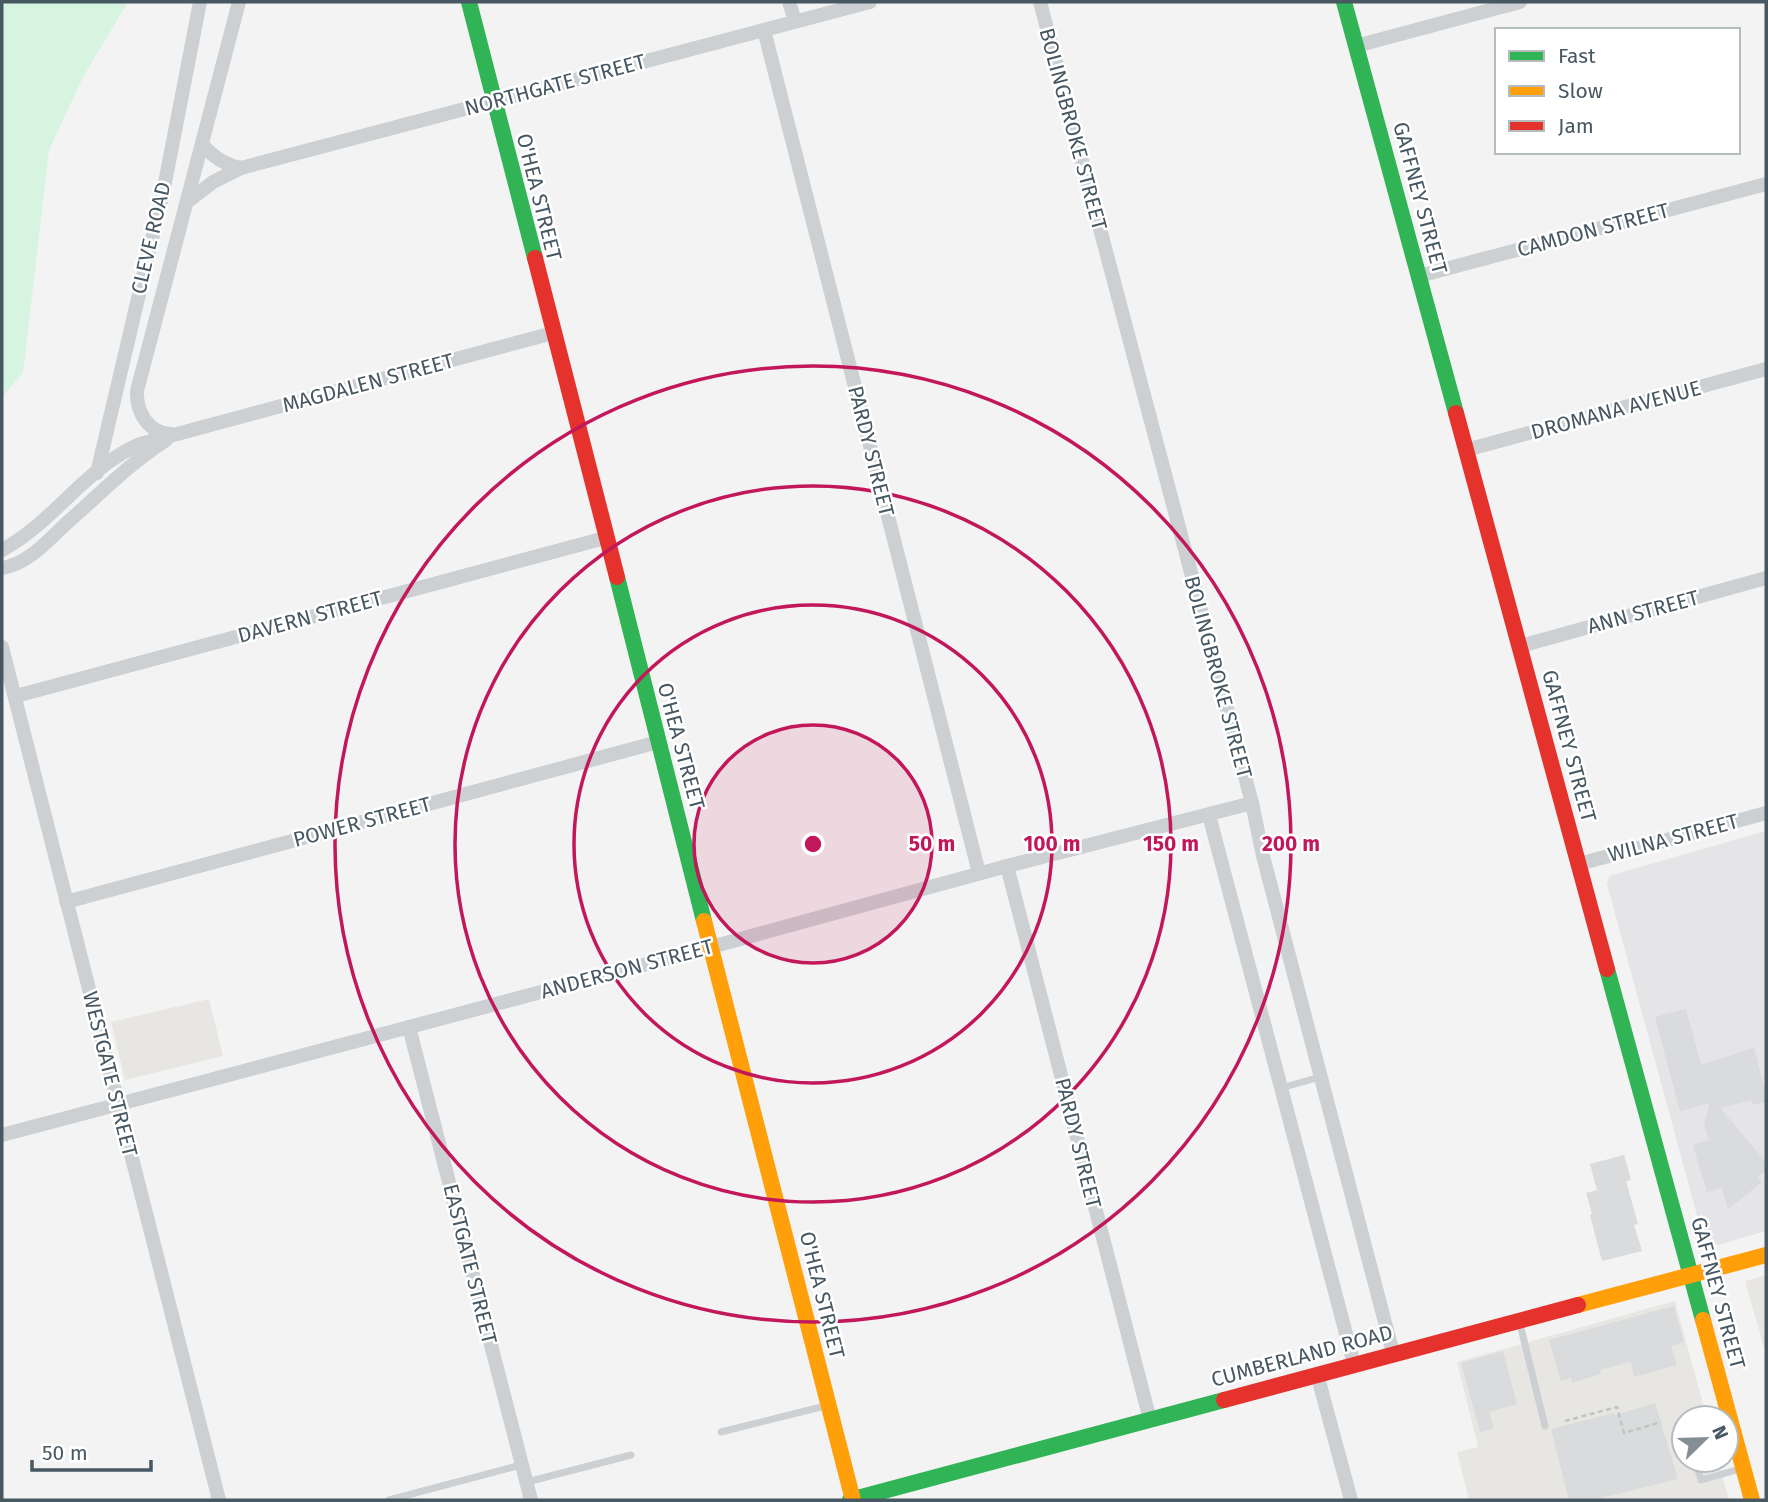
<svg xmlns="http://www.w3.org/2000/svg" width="1768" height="1502" viewBox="0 0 1768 1502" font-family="'Fira Sans',sans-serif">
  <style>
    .commercial { fill: #e8e6e2 }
    .education { fill: #e5e4e6 }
    .green { fill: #d6f4df }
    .building { fill: #d9dbdc }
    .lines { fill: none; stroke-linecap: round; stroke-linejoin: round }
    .path { stroke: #bac8c3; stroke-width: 2.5; stroke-dasharray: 5 3.5; stroke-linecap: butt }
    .lane { stroke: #cdd0d2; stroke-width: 7 }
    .street { stroke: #cdd0d2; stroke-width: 14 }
    .fast { stroke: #30b455; stroke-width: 16 }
    .slow { stroke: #ff9f0a; stroke-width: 16 }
    .jam { stroke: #e5322d; stroke-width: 16 }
    .ring { fill: none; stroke: #c2185b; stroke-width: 3.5 }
    .labels { text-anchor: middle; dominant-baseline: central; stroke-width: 5; stroke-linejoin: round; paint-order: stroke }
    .street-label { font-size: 21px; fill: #475862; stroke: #fff }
    .centre { fill: #c2185b; stroke: #fff; stroke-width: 3.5 }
    .ring-label { font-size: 21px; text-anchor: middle; font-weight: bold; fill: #c2185b; stroke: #fff; stroke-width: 5; stroke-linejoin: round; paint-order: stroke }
  </style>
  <rect width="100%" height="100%" fill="#f4f3f3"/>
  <g class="commercial">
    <polygon points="209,999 223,1056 125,1080 111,1022"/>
    <polygon points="1766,1275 1766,1354 1745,1281"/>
    <polygon points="1675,1301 1707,1418 1684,1418 1684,1460 1718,1460 1729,1500 1469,1500 1457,1452 1478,1447 1457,1362"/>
  </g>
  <polygon class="education" points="1766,831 1766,1231 1718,1245 1704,1241 1607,884 1609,876"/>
  <polygon class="green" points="2,2 128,2 83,77 49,150 23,373 2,397"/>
  <g class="building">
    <polygon points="1686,1009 1701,1065 1754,1048 1766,1095 1766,1102 1753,1105 1752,1100 1720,1108 1766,1162 1766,1170 1758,1177 1762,1182 1728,1209 1722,1188 1707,1192 1693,1145 1709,1140 1704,1125 1710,1103 1680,1111 1655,1017"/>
    <polygon points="1624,1155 1631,1180 1626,1181 1638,1224 1634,1225 1642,1251 1602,1261 1590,1215 1592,1214 1586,1193 1597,1190 1590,1164"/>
    <polygon points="1674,1306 1684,1342 1671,1346 1677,1365 1634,1377 1631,1362 1600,1370 1601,1374 1572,1383 1571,1378 1561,1381 1549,1340"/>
    <polygon points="1503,1351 1517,1404 1489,1412 1494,1429 1480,1432 1461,1363"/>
    <polygon points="1655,1403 1678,1479 1592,1500 1569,1500 1551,1429 1614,1413 1615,1415"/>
  </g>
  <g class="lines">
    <polyline class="path" points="1565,1421 1617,1407 1624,1433 1661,1422"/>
    <g class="lane">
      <polyline points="1281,1088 1320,1077"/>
      <polyline points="1520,1324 1545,1426"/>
      <polyline points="1696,1418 1724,1411"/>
      <polyline points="721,1432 825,1406"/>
      <polyline points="1695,1460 1701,1480 1740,1469"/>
      <polyline points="527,1482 631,1455"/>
      <polyline points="389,1500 521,1465"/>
    </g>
    <g class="street">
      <polyline points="789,2 795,21"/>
      <polyline points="1040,2 1252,803 1263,856 1393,1353"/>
      <polyline points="764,30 979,873"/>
      <polyline points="1356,46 1520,2"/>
      <path d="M202,144C212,156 225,165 241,168"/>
      <polyline points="187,202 213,182 241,168 870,2"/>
      <polyline points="1419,276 1766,184"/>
      <path d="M171,434C149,433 136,413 137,391L239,2"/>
      <polyline points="1466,450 1766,369"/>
      <polyline points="97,473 164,188 200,2"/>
      <path d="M2,550C53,523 86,467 140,444L553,333"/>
      <path d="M2,568C29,564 49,539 69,521C100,494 130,463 166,440"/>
      <polyline points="1520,646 1766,578"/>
      <polyline points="2,647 219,1500"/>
      <polyline points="16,696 605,538"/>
      <polyline points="1209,815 1354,1364"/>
      <polyline points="1579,864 1766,813"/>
      <polyline points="1007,866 1150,1420"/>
      <polyline points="66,902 658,742"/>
      <polyline points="409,1027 531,1500"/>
      <polyline points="2,1135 711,947 1007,866 1252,803"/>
      <polyline points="1317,1374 1351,1500"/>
    </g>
    <g class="fast">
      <polyline points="469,2 535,258"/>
      <polyline points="1344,2 1456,413"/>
      <polyline points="617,577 704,921"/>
      <polyline points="1607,969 1703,1320"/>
      <polyline points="850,1500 1224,1400"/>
    </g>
    <g class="slow">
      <polyline points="704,921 853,1500"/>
      <polyline points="1578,1305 1766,1255"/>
      <polyline points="1703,1320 1752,1500"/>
    </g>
    <g class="jam">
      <polyline points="535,258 617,577"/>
      <polyline points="1456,413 1607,969"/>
      <polyline points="1224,1400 1578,1305"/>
    </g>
  </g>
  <circle cx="813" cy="844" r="119" fill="#c2185b" fill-opacity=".12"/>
  <g class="ring">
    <circle cx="813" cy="844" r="119"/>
    <circle cx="813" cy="844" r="239"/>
    <circle cx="813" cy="844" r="358"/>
    <circle cx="813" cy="844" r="478"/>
  </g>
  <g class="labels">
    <g class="street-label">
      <text transform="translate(555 85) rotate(-15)">NORTHGATE STREET</text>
      <text transform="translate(1073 129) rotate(75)">BOLINGBROKE STREET</text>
      <text transform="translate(539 197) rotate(76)">O'HEA STREET</text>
      <text transform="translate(1420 198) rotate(75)">GAFFNEY STREET</text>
      <text transform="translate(1593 230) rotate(-15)">CAMDON STREET</text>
      <text transform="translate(151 238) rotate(-77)">CLEVE ROAD</text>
      <text transform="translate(368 383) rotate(-15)">MAGDALEN STREET</text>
      <text transform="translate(1616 410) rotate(-15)">DROMANA AVENUE</text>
      <text transform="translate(871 451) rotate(76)">PARDY STREET</text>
      <text transform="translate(1643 612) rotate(-15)">ANN STREET</text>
      <text transform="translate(310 617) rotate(-15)">DAVERN STREET</text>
      <text transform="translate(1218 677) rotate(75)">BOLINGBROKE STREET</text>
      <text transform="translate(681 746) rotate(75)">O'HEA STREET</text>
      <text transform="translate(1569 746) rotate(75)">GAFFNEY STREET</text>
      <text transform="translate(362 822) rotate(-15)">POWER STREET</text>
      <text transform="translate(1673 838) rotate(-15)">WILNA STREET</text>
      <text transform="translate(627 969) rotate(-15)">ANDERSON STREET</text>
      <text transform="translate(110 1074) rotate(76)">WESTGATE STREET</text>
      <text transform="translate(1078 1143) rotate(76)">PARDY STREET</text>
      <text transform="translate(470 1264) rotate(76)">EASTGATE STREET</text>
      <text transform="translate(1718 1293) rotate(75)">GAFFNEY STREET</text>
      <text transform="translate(822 1295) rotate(76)">O'HEA STREET</text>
      <text transform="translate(1302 1356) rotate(-15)">CUMBERLAND ROAD</text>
    </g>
  </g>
  <circle cx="813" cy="844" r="10" class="centre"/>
  <g class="ring-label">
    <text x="932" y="851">50 m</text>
    <text x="1052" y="851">100 m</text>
    <text x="1171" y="851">150 m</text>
    <text x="1291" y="851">200 m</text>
  </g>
  <rect width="1768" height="1502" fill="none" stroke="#475862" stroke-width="7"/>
  <rect x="1495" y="28" width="245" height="126" fill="#ffffff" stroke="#b5bcc0" stroke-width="2"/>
  <rect x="1509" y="51" width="35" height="10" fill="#30b455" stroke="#b5bcc0" stroke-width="2"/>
  <text x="1558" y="63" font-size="21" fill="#475862">Fast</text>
  <rect x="1509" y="86" width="35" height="10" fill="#ff9f0a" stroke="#b5bcc0" stroke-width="2"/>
  <text x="1558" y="98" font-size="21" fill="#475862">Slow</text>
  <rect x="1509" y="121" width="35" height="10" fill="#e5322d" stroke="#b5bcc0" stroke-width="2"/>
  <text x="1558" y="133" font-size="21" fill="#475862">Jam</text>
  <g transform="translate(1705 1439) rotate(67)"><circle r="33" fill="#ffffff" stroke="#b5bcc0" stroke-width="2"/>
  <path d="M0-5L12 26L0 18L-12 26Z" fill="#848e95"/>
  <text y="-10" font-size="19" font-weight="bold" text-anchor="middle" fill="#475862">N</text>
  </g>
  <path d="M32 1460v10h119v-10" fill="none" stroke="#475862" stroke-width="3.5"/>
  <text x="42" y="1460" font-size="21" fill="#475862" stroke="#ffffff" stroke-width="5" paint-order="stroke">50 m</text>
</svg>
